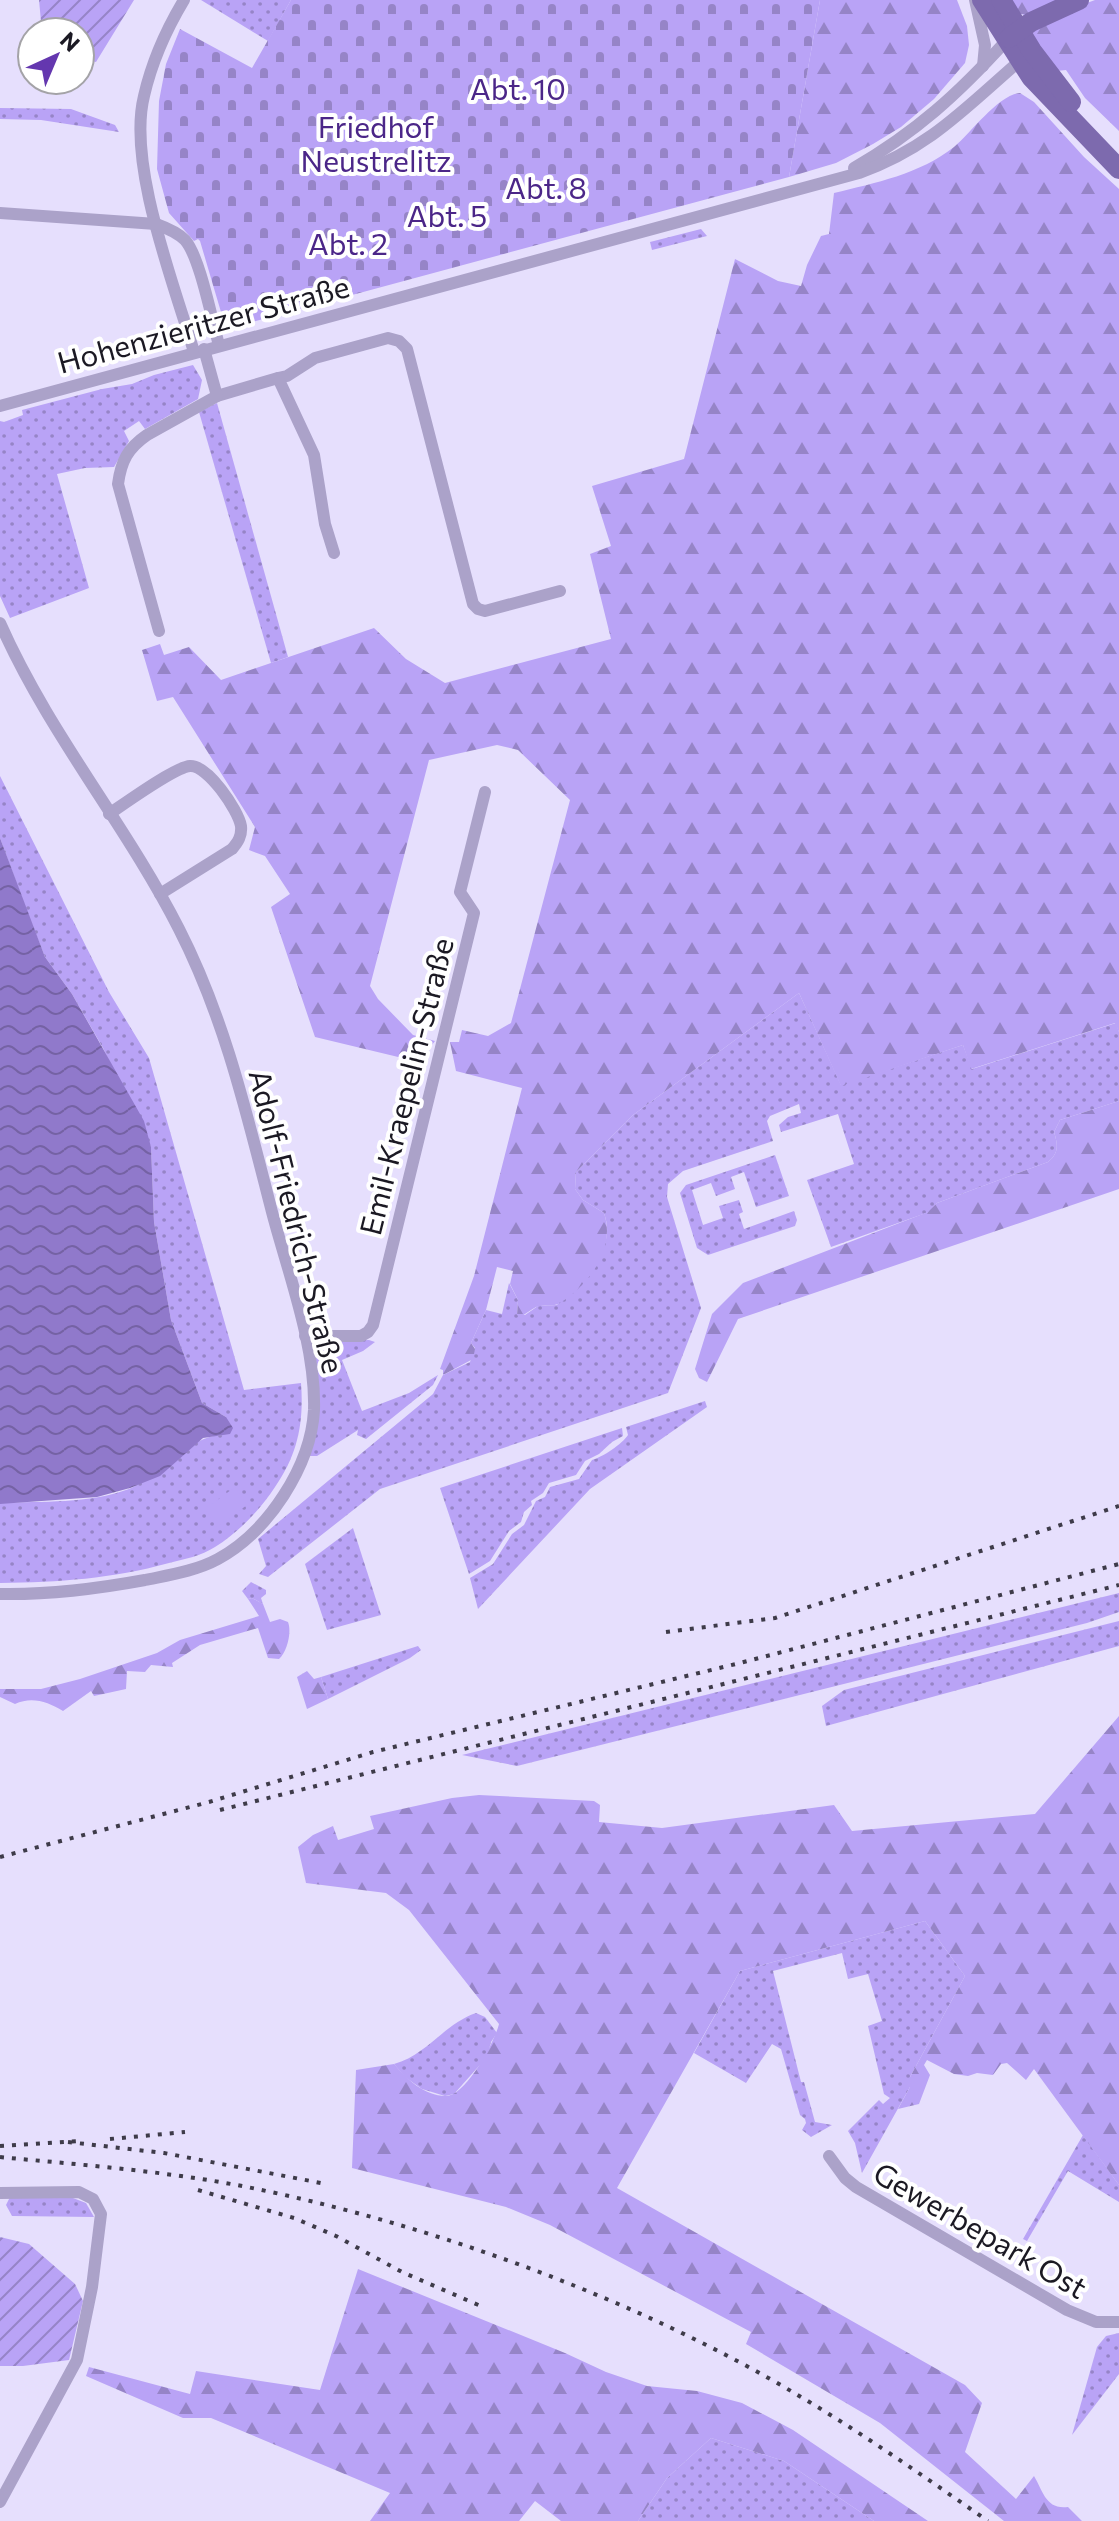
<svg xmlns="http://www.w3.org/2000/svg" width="1119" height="2521" viewBox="0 0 1119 2521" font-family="Commissioner,sans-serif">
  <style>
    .grass { fill: url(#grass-dots) }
    .forest { fill: url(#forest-firs) }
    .cemetery { fill: url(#cemetery-stones) }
    .garden { fill: url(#garden-furrows) }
    .pitch { fill: #b9a3f6 }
    .water { fill: url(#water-waves) }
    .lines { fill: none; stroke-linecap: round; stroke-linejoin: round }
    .minor { stroke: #aba2c9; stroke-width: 12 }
    .primary { stroke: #7d6aae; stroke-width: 20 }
    .rail { stroke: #3e3b49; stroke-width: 4; stroke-dasharray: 4 8; stroke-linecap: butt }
    .labels { text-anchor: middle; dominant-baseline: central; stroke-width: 8; stroke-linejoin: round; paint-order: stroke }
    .park-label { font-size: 30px; fill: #4b2688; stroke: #fff }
    .street-label { font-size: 30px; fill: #1b1923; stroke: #fff }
  </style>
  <defs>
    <pattern id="grass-dots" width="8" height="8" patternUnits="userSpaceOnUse" patternTransform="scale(2)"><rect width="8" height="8" fill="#b9a3f6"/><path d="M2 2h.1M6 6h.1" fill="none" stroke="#9684c7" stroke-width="1.8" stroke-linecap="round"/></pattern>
    <pattern id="forest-firs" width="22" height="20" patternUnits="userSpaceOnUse" patternTransform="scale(2)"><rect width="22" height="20" fill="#b9a3f6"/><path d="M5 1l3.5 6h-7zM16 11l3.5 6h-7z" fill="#9684c7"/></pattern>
    <pattern id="cemetery-stones" width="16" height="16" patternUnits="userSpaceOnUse" patternTransform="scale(2)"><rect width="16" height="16" fill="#b9a3f6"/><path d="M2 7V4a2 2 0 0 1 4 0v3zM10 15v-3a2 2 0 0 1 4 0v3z" fill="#9684c7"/></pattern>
    <pattern id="garden-furrows" width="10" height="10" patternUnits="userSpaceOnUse" patternTransform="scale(2)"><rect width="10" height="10" fill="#b9a3f6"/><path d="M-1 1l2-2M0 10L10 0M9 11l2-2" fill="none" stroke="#9684c7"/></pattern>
    <pattern id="water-waves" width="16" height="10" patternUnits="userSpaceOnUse" patternTransform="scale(2)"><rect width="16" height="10" fill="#9079cb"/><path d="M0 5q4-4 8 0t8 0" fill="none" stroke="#7562a4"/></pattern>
  </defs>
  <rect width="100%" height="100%" fill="#e6dffd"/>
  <g class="grass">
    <polygon points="201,0 291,0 268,41"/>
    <polygon points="0,108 71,109 115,125 119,132 41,120 0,119"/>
    <polygon points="701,229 707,236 652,250 650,242"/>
    <polygon points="193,365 202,380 198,399 145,429 139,421 124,431 129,441 114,467 85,468 57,474 89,588 10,618 0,596 0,421 4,422 23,415 22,410 102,389 132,384 154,375"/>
    <polygon points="217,403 288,657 271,663 199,412"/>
    <path d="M0,776L109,992L149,1058L244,1390L301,1383C304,1422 298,1454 275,1487C260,1510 239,1532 215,1547C201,1556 185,1559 169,1563C111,1579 60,1582 0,1583V1503C42,1501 89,1504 129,1489C160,1476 189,1434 224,1435L226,1417L202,1403L171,1320L154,1222L151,1147L103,1048L72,994L45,957L28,914L0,838Z"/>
    <path d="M799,993L841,1085L963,1045L972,1069L1116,1023L1119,1032V1101L1060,1120L1054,1132C1058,1145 1059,1153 1048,1162L937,1203L929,1212L831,1247L807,1180L854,1164L838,1114L781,1132L779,1125L788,1117L801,1113L799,1104L770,1116L767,1121L773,1141L683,1171L668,1184L667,1197L701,1308L668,1393L380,1489L268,1577L259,1574L266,1566L258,1539L433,1394L443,1375L470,1362L475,1348L471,1343L486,1310L502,1314L509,1283L518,1300L517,1314L525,1315L538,1306L557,1305C581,1278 618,1252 604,1213L583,1200L575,1189L576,1172L633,1115Z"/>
    <polygon points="775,1155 789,1196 756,1207 744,1172 731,1177 735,1189 716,1196 711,1183 692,1190 703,1225 723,1218 719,1206 739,1200 743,1212 739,1214 744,1229 794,1211 797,1220 795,1226 708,1255 697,1248 680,1193 686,1185"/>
    <polygon points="369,1340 375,1342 363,1351 342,1360 362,1411 409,1393 438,1375 433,1385 366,1439 357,1435 358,1430 317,1456 310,1456 314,1347 322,1341"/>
    <path d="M705,1401L707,1407L590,1489L478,1609L470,1578L493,1564L512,1534L524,1525L536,1501L545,1497L550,1487L579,1479L592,1460C603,1457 622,1444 628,1435L626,1427Z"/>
    <polygon points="622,1428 623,1436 612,1442 599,1454 585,1461 576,1475 549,1483 543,1493 531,1501 532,1505 524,1512 521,1522 509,1531 490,1561 469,1574 440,1488"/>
    <polygon points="353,1528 381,1615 327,1630 305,1564"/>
    <polygon points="251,1582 266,1590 266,1594 261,1598 263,1604 252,1598 248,1599 242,1591"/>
    <polygon points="1119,1593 1119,1612 1087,1623 517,1766 462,1755"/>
    <polygon points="1119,1621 1119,1646 826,1726 822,1706 844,1690"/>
    <polygon points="418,1646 421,1650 410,1658 328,1699 321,1677"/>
    <polygon points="925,1921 965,1976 910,2077 910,2087 862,2173 855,2143 848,2131 879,2100 883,2104 890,2098 884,2094 868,2026 882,2021 868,1974 848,1979 842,1953 773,1971 801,2082 804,2082 815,2122 832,2125 811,2137 802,2130 806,2123 805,2119 800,2115 781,2049 772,2044 746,2083 694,2053 740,1971"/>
    <path d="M476,2013L485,2017L497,2033L491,2042L487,2057L454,2094L445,2096L422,2089L405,2077L394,2064C427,2055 444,2024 476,2013Z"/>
    <polygon points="1083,2135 1119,2185 1119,2202 1068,2171 1027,2241 1023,2239"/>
    <polygon points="10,2197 73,2198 86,2203 94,2217 12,2216 6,2205"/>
    <polygon points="1119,2333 1119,2374 1072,2435 1097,2347 1106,2336"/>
    <polygon points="711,2438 784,2461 874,2521 638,2521 667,2478"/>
  </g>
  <g class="forest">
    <polygon points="820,0 957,0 967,26 969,45 965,63 934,99 901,127 873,144 836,163 789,177"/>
    <polygon points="1007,0 1063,0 1024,15 1016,12"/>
    <polygon points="1095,0 1119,0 1119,131 1085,98 1066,70 1056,71 1030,35 1032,31 1068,10"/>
    <path d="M1020,93L1034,102L1084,157L1119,189V1032L1115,1023L971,1069L963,1045L841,1086L799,993L633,1115L576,1172L575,1189L583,1200L604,1213C616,1248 590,1284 560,1303C553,1307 544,1304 536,1307C530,1310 526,1314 520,1317L517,1315L518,1300L510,1284L513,1271L497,1267L486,1310L471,1343L475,1349L473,1359L443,1375V1370L440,1369L474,1276L522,1088L456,1071L450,1042H459L462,1030L488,1036L511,1023L570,800L518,750L497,745L429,760L370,986L378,999L413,1035L435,1041L419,1062L315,1037L271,907L290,894L265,856L249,850L255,827L173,697L157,701L142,650L160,644L164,655L189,647L221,680L374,628L406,659L445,683L611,639L590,554L611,546L592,486L684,459L735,259L778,281L801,286L807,265L821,236L829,234L834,193C875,183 920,174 954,147C972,132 998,95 1020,93Z"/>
    <path d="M1119,1101V1189L738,1319L707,1382L699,1378L695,1369L712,1314L743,1283L928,1212L937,1203L1048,1162C1059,1153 1058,1145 1054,1132L1060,1120Z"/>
    <path d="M252,1598L263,1604L270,1622L280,1619L288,1622C292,1632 287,1652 279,1659L268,1658L258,1628L200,1645L172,1663L173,1667L151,1665L145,1672L127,1671L126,1689L94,1696L91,1691L63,1711C48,1702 32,1696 15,1704L0,1697V1689H41L80,1679L157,1653L180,1640L259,1616L248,1599Z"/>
    <polygon points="307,1671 314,1679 321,1677 328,1699 307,1709 297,1677"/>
    <path d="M1119,1716V2185L1034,2069L1026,2080L1007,2063L1001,2064L993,2075L977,2073L968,2076L954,2074L927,2060L924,2065L930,2075L919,2104L898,2109L910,2087V2077L965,1976L925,1921L740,1971L617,2188L965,2385L982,2403L965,2452L1016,2499L1034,2476C1043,2491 1046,2510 1068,2507L1082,2521H1004L880,2423L746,2344L751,2332L550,2225L506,2207L352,2168L356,2070L394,2064C407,2079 424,2096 446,2096C466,2096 495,2041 499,2024L409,1910L386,1893L306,1883L298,1847L313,1835L333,1826L338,1840L374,1829L370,1816L452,1798L479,1795L594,1801L600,1805L599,1822L662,1828L834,1805L852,1831L1035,1814Z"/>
    <polygon points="358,2269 565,2353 606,2372 647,2386 697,2391 742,2403 793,2430 928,2521 874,2521 784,2461 711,2438 667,2478 638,2521 561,2521 535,2501 519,2521 370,2521 390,2493 211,2418 183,2418 86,2376 89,2367 190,2394 196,2371 320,2390"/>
  </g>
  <polygon class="cemetery" points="291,0 820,0 789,177 226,329 200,241 198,239 194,241 169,213 157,169 159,101 166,64 180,29 252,68"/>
  <g class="garden">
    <polygon points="39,0 134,0 96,62 80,59 80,32 42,32"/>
    <polygon points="0,2237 29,2244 75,2284 83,2301 69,2360 23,2366 0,2366"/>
  </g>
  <polygon class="pitch" points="235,1487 247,1505 217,1527 205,1509"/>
  <polygon class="water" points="0,838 45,957 72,994 144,1121 151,1147 154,1222 171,1320 202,1403 226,1417 233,1428 230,1434 203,1438 160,1476 130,1488 97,1497 0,1504"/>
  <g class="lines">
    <g class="minor">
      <path d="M184,0C166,30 152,61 144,96C127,164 174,284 194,352"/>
      <polyline points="975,0 985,45 983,66"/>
      <path d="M854,168C916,132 958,94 1006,41"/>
      <path d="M0,213L156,224C167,228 177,232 185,240C200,257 212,321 219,345"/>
      <polyline points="278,378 287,376 315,358 388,338 399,341 407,349 473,604 478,609 485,611 560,591"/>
      <polyline points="217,396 278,378 314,455 325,524 334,553"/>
      <path d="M0,406L859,173C930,148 967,106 1023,58"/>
      <path d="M0,623C49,734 125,823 179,929C225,1019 247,1115 272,1212C288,1273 316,1346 314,1410C311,1466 268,1532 218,1559C196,1571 169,1575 145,1580C96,1589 50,1595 0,1594"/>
      <path d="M159,631L118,484C121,461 128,448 147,435L217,396L204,349"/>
      <path d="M109,814C124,804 175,767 190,766C208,765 238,810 241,826C242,836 238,842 232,849L160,894"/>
      <polyline points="305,1336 361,1336 368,1332 373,1325 474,913 460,892 485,792"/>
      <polyline points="829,2156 845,2178 856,2187 1067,2310 1096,2322 1119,2322"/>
      <polyline points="0,2193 79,2192 93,2199 101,2214 92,2287 77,2360 0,2502"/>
    </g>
    <g class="primary">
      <polyline points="982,0 1031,77 1119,169"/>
      <polyline points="1001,0 1032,51 1071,102"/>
      <polyline points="1009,38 1031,22 1079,0"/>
    </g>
    <g class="rail">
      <polyline points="666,1632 775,1618 1119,1506"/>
      <polyline points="220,1810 1119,1585"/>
      <polyline points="0,1857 209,1802 373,1752 740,1663 1119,1564"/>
      <polyline points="110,2139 185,2132"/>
      <polyline points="68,2142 164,2153 321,2183"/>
      <polyline points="0,2146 78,2141"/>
      <path d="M0,2157C82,2165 166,2171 247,2187C431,2224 640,2300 801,2397C865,2435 926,2478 988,2521"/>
      <polyline points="198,2190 294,2218 336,2236 402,2272 483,2307"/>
    </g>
  </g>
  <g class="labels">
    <g class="park-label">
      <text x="518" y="87">Abt. 10</text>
      <text x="376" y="125">Friedhof<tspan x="376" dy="34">Neustrelitz</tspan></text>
      <text x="546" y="186">Abt. 8</text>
      <text x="447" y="214">Abt. 5</text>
      <text x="348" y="242">Abt. 2</text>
    </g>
    <g class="street-label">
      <text transform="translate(203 323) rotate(-15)">Hohenzieritzer Straße</text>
      <text transform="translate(405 1086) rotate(-76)">Emil-Kraepelin-Straße</text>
      <text transform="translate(298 1221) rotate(76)">Adolf-Friedrich-Straße</text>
      <text transform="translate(981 2229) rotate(30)">Gewerbepark Ost</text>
    </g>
  </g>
  <g transform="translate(56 56) rotate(44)"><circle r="38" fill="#ffffff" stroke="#a4a3a7" stroke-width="2"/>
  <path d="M0-6L14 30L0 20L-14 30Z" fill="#6437af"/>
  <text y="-12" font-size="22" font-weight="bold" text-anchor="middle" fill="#1b1923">N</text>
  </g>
</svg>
